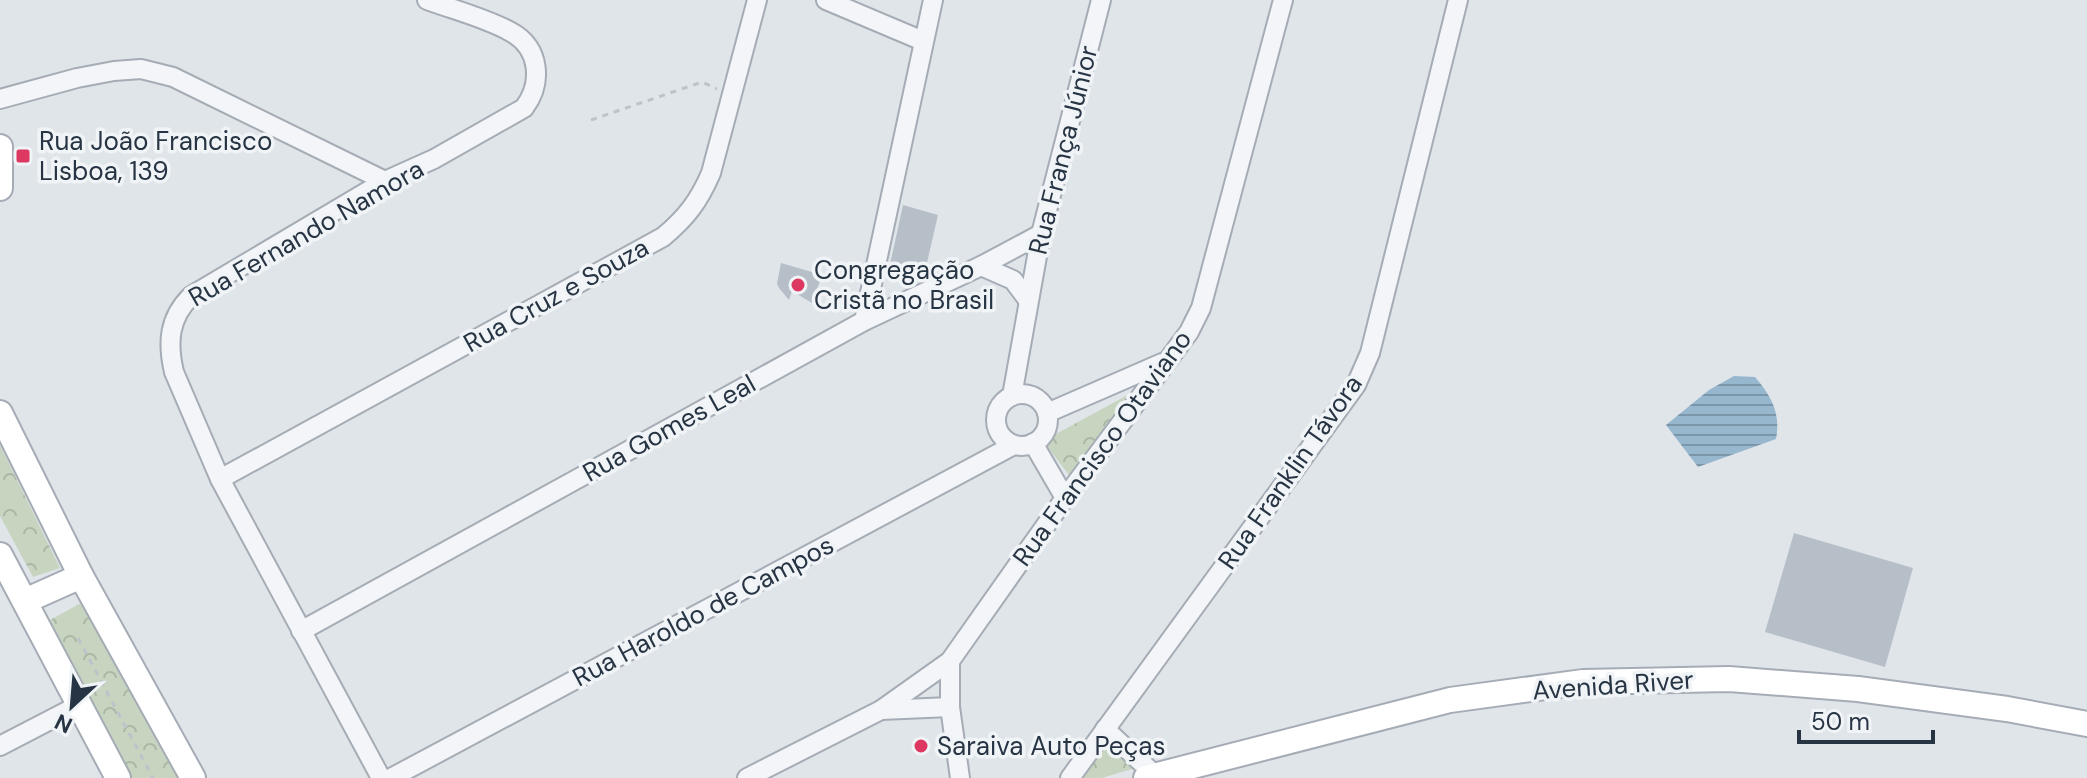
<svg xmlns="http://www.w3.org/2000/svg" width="2087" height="778" viewBox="0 0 2087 778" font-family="'DM Sans',sans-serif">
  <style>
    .park { fill: url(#park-crowns) }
    .water { fill: url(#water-rules) }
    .building { fill: #b6bfc8 }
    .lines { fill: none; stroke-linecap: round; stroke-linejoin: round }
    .street-casing { stroke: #a5acb5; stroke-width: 22 }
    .secondary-casing { stroke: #a5acb5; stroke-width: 28 }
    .path { stroke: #bec3c9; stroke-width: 3; stroke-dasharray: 6 6; stroke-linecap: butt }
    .street { stroke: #f3f5f8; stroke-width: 18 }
    .secondary { stroke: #fff; stroke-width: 24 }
    .poi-dot { fill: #dc3861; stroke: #f0f4f7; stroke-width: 3 }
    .labels { text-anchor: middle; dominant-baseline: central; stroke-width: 7; stroke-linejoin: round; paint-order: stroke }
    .poi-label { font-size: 26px; fill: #273443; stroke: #f0f4f7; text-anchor: start }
    .street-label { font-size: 26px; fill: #273443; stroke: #f0f4f7 }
  </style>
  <defs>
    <pattern id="park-crowns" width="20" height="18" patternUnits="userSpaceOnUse" patternTransform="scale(2)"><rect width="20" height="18" fill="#c7d5c0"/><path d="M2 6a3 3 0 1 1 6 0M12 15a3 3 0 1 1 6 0" fill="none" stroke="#abb7a6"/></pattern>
    <pattern id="water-rules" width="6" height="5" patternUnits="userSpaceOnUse" patternTransform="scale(2)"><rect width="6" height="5" fill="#97b7ce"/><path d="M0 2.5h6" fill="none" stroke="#7b96a9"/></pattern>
  </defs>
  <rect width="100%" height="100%" fill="#e0e5ea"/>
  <g class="park">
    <polygon points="1135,391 1072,479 1043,441"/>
    <polygon points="0,445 60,568 33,577 0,516"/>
    <polygon points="90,598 184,778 132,778 50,620"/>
    <polygon points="1105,743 1135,768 1102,778 1077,778"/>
  </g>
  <path class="water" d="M1734,376L1755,377C1771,396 1781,413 1776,439L1698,467L1666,425L1709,390Z"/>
  <g class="building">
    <polygon points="903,205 938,215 923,280 913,284 889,269"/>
    <polygon points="781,263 822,275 812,303 792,291 789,300 779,288 777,283"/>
    <polygon points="1794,533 1913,568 1885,667 1765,632"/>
  </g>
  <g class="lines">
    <defs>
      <g id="street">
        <polyline points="826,0 923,41"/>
        <polyline points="0,99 77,78 114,71 141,69 173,77 385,181"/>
        <polyline points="981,266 1013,280 1028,300"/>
        <polyline points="864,321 933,0"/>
        <circle cx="1022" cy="420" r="26"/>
        <polyline points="1012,396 1041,234 1101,0"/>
        <polyline points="1047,413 1162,363"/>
        <polyline points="1033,443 1065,498"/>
        <path d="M220,479L663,237C686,218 699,201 711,173L757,0"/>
        <polyline points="301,631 864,321 981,266 1041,234"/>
        <polyline points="950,661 950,707 960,778"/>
        <polyline points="881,710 950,707"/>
        <polyline points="1105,729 1155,775"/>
        <polyline points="0,746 79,705"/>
        <path d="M381,778L220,479L174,372C167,342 169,318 191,296L385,181L434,159L524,108C543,83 540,48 511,32C486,18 454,10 427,0"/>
        <polyline points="391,778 1014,445"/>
        <polyline points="747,778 881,710 950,661 1065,498 1189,332 1201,308 1283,0"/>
        <polyline points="1070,778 1356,385 1370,353 1458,0"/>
      </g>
      <g id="secondary">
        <polyline points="0,147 0,188"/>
        <polyline points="0,413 81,576 193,778"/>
        <polyline points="0,555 118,778"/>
        <polyline points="25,601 81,576"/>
        <polyline points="1146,778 1450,700 1583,682 1729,679 1858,689 2007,709 2087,724"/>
      </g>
    </defs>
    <use href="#street" class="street-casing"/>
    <use href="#secondary" class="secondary-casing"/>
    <g class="path">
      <polyline points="591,120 702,82 717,89"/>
      <polyline points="78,638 153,778"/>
    </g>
    <use href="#street" class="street"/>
    <use href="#secondary" class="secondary"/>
  </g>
  <g class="poi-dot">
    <rect x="15" y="148" width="16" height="16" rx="4"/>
    <circle cx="798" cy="285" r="8"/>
    <circle cx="921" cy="746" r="8"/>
  </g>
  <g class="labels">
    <g class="poi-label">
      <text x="39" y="141">Rua João Francisco<tspan x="39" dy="30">Lisboa, 139</tspan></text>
      <text x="814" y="270">Congregação<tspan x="814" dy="30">Cristã no Brasil</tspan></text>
      <text x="937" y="746">Saraiva Auto Peças</text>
    </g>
    <g class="street-label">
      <text transform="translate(1063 150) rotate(-76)">Rua França Júnior</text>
      <text transform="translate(306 233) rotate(-30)">Rua Fernando Namora</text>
      <text transform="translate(556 295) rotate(-29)">Rua Cruz e Souza</text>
      <text transform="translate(669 428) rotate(-29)">Rua Gomes Leal</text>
      <text transform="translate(1102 448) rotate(-54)">Rua Francisco Otaviano</text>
      <text transform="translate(1290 472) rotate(-55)">Rua Franklin Távora</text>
      <text transform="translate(703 611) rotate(-28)">Rua Haroldo de Campos</text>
      <text transform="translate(1613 685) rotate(-4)">Avenida River</text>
    </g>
  </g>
  <g transform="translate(72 706) rotate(206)" stroke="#f0f4f7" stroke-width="6" paint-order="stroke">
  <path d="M0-6L14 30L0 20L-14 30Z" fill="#273443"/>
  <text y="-12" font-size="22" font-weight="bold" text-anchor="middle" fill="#273443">N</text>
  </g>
  <path d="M1799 730v12h134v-12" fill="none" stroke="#273443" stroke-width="4"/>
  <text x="1811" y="730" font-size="24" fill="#273443" stroke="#f0f4f7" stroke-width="6" paint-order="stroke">50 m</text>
</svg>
